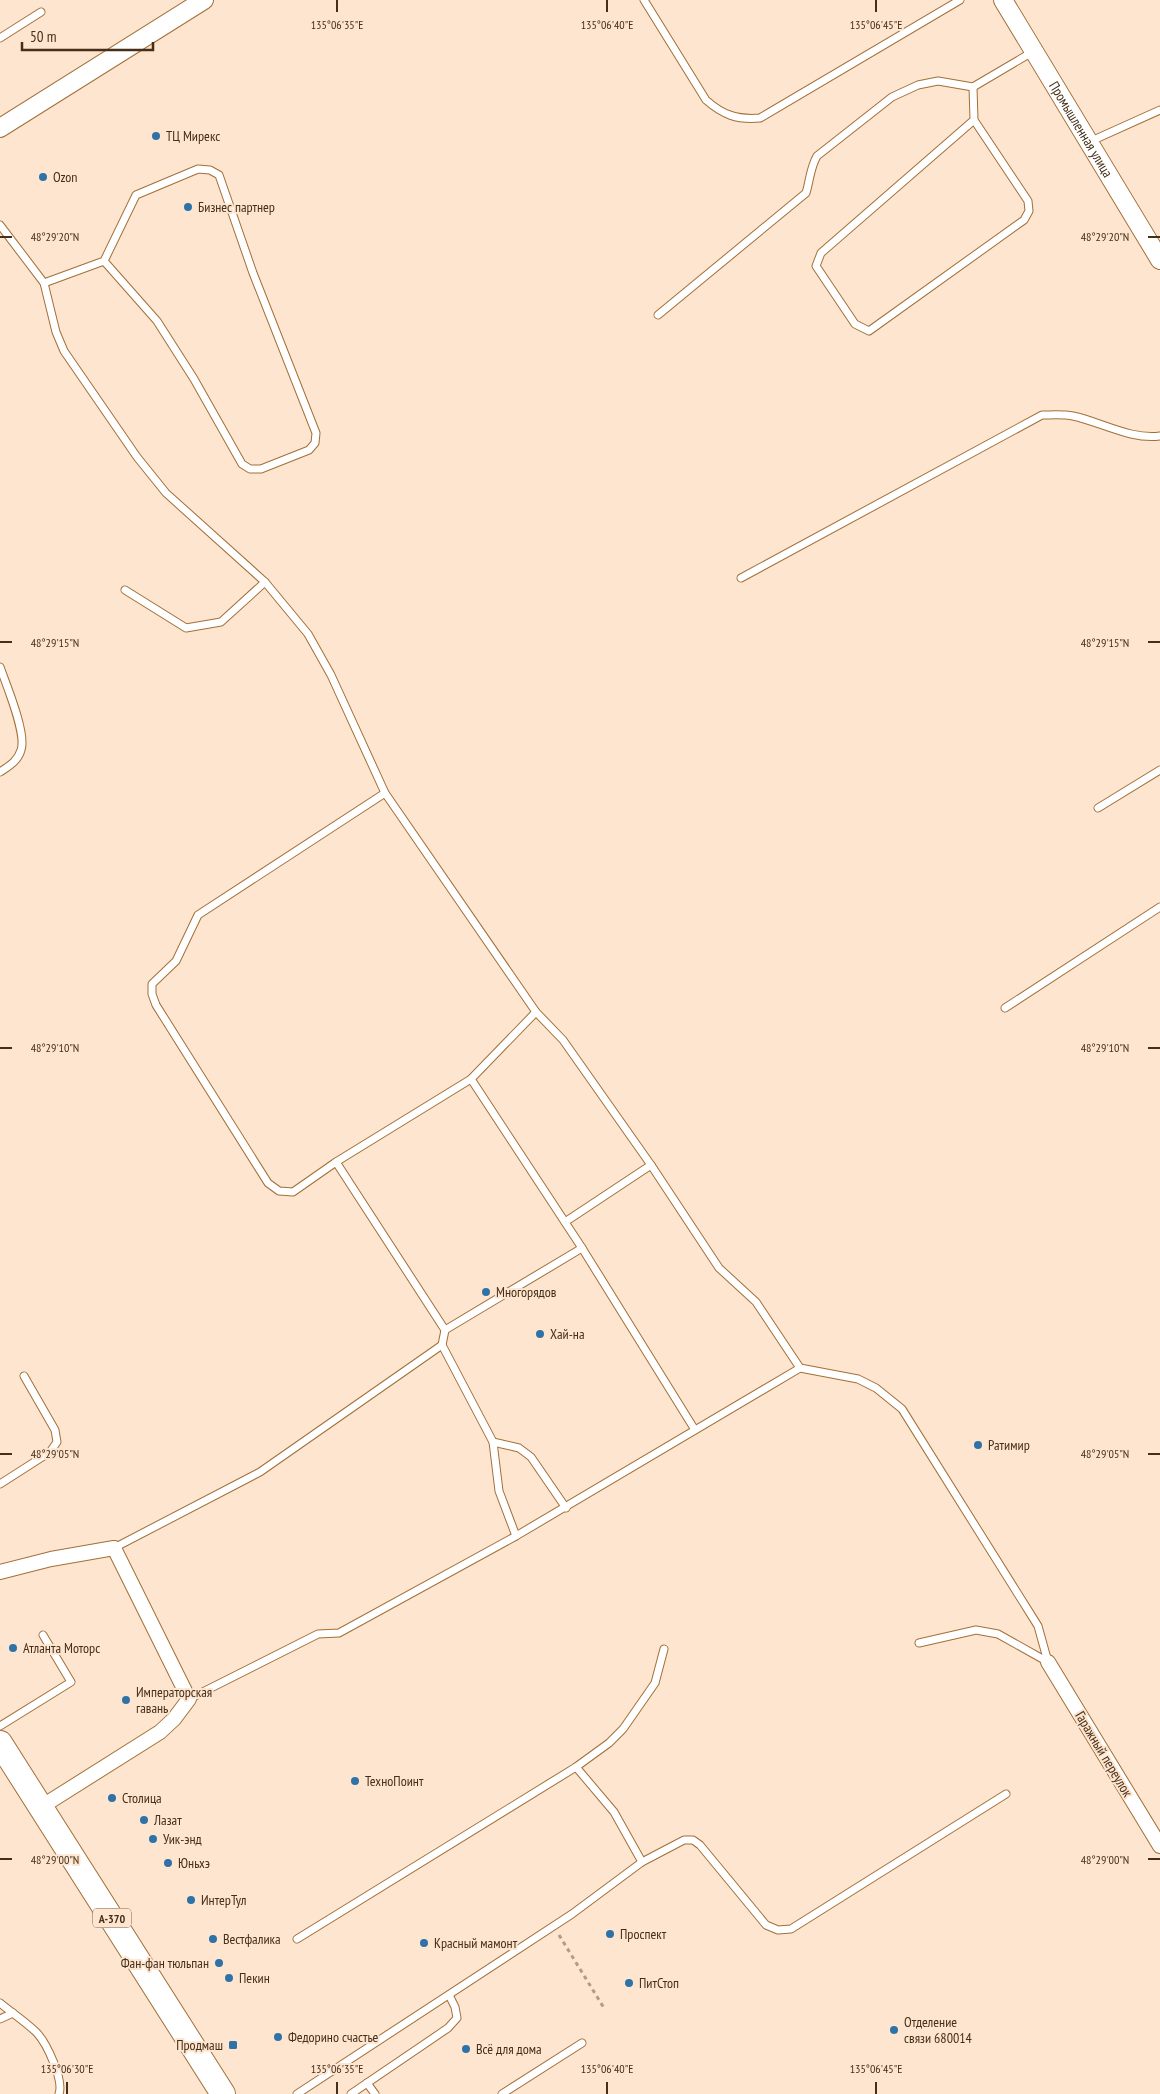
<svg xmlns="http://www.w3.org/2000/svg" width="1160" height="2094" viewBox="0 0 1160 2094" font-family="'PT Sans Narrow',sans-serif">
  <style>
    .lines { fill: none; stroke-linecap: round; stroke-linejoin: round }
    .service-casing { stroke: #a36f37; stroke-width: 9 }
    .minor-casing { stroke: #a36f37; stroke-width: 16 }
    .tertiary-casing { stroke: #a36f37; stroke-width: 20 }
    .trunk-casing { stroke: #a36f37; stroke-width: 26 }
    .path { stroke: #b39b85; stroke-width: 3; stroke-dasharray: 4 4; stroke-linecap: butt }
    .service { stroke: #fff; stroke-width: 7 }
    .minor { stroke: #fff; stroke-width: 14 }
    .tertiary { stroke: #fff; stroke-width: 18 }
    .trunk { stroke: #fff; stroke-width: 24 }
    .ticks { fill: none; stroke: #462f18; stroke-width: 2 }
    .poi-dot { fill: #2e72a7; stroke: #fde5cf; stroke-width: 2 }
    .labels { text-anchor: middle; dominant-baseline: central; stroke-width: 4; stroke-linejoin: round; paint-order: stroke }
    .shield { fill: #fde5cf; stroke: #7d664f; stroke-width: 1 }
    .shield-label { font-size: 12px; font-weight: bold; fill: #462f18 }
    .street-label { font-size: 14px; fill: #462f18; stroke: #fde5cf }
    .poi-label { font-size: 14px; fill: #462f18; stroke: #fde5cf; text-anchor: start }
    .ticks-label { font-size: 12px; text-anchor: middle; fill: #462f18; stroke: #fde5cf; stroke-width: 4; stroke-linejoin: round; paint-order: stroke }
  </style>
  <rect width="100%" height="100%" fill="#fde5cf"/>
  <g class="lines">
    <defs>
      <g id="service">
        <path d="M644,0L706,100C723,115 737,120 760,118L960,0"/>
        <polyline points="0,38 41,12"/>
        <polyline points="973,87 974,120 1028,201 1029,211 1024,220 869,331 855,324 816,266 821,253 974,120"/>
        <polyline points="1089,142 1160,110"/>
        <polyline points="0,225 44,283 56,332 64,351 137,457 166,493 265,582 308,634 331,675 385,793 536,1012 563,1040 651,1165 719,1268 756,1302 800,1368 858,1379 876,1388 902,1409 1038,1626 1048,1662"/>
        <polyline points="44,283 104,261 157,321 194,379 242,464 250,469 261,469 309,450 315,443 316,433 253,273 219,175 210,170 198,169 136,195 104,261"/>
        <path d="M658,315L806,193C810,180 810,168 817,156L892,97L918,85L938,81L973,87L1034,51"/>
        <path d="M741,578L1042,415C1052,415 1063,414 1073,416C1101,422 1131,440 1160,436"/>
        <polyline points="125,590 186,628 221,622 265,582"/>
        <path d="M0,667C6,684 27,734 21,750C18,761 9,766 0,772"/>
        <polyline points="385,793 198,915 176,961 152,984 152,994 156,1005 268,1183 279,1191 293,1192 336,1162 445,1330 442,1345 493,1442 519,1448 531,1457 566,1508"/>
        <polyline points="1098,808 1160,770"/>
        <polyline points="1005,1008 1160,907"/>
        <polyline points="536,1012 471,1079 582,1248 695,1430"/>
        <polyline points="336,1162 471,1079"/>
        <polyline points="565,1222 651,1165"/>
        <polyline points="445,1330 582,1248"/>
        <polyline points="493,1442 499,1491 516,1536"/>
        <polyline points="0,1484 50,1452 57,1442 55,1430 24,1376"/>
        <polyline points="114,1548 260,1472 442,1345"/>
        <polyline points="919,1643 976,1630 998,1634 1048,1662"/>
        <polyline points="189,1699 318,1634 339,1633 516,1536 800,1368"/>
        <polyline points="0,1726 71,1682 43,1635"/>
        <polyline points="642,1862 614,1812 576,1767 609,1743 623,1729 655,1683 664,1649"/>
        <polyline points="297,1939 576,1767"/>
        <path d="M0,2003C12,2013 26,2022 37,2033C47,2044 64,2080 59,2094"/>
        <polyline points="0,2019 13,2013"/>
        <polyline points="367,2083 375,2094"/>
        <polyline points="297,2094 572,1914 642,1862 684,1840 693,1840 700,1845 766,1925 778,1930 791,1929 1006,1794"/>
        <polyline points="351,2094 448,2028 457,2018 455,2007 449,1995"/>
        <polyline points="502,2094 582,2043"/>
      </g>
      <g id="minor">
        <polyline points="0,1572 51,1559 114,1548 189,1699 174,1719 160,1732 41,1807"/>
        <polyline points="1048,1662 1160,1846"/>
      </g>
      <g id="tertiary">
        <path id="s1" d="M1003,0L1160,260"/>
        <polyline points="0,128 204,0"/>
      </g>
      <polyline id="trunk" points="0,1743 223,2094"/>
    </defs>
    <use href="#service" class="service-casing"/>
    <use href="#minor" class="minor-casing"/>
    <use href="#tertiary" class="tertiary-casing"/>
    <use href="#trunk" class="trunk-casing"/>
    <polyline class="path" points="559,1935 604,2008"/>
    <use href="#service" class="service"/>
    <use href="#minor" class="minor"/>
    <use href="#tertiary" class="tertiary"/>
    <use href="#trunk" class="trunk"/>
  </g>
  <path class="ticks" d="M337,0V12M607,0V12M876,0V12M0,237H12M1148,237H1160M0,642H12M1148,642H1160M0,1048H12M1148,1048H1160M0,1454H12M1148,1454H1160M0,1859H12M1148,1859H1160M67,2082V2094M337,2082V2094M607,2082V2094M876,2082V2094"/>
  <g class="poi-dot">
    <circle cx="156" cy="136" r="5"/>
    <circle cx="43" cy="177" r="5"/>
    <circle cx="188" cy="207" r="5"/>
    <circle cx="486" cy="1292" r="5"/>
    <circle cx="540" cy="1334" r="5"/>
    <circle cx="978" cy="1445" r="5"/>
    <circle cx="13" cy="1648" r="5"/>
    <circle cx="126" cy="1700" r="5"/>
    <circle cx="355" cy="1781" r="5"/>
    <circle cx="112" cy="1798" r="5"/>
    <circle cx="144" cy="1820" r="5"/>
    <circle cx="153" cy="1839" r="5"/>
    <circle cx="168" cy="1863" r="5"/>
    <circle cx="191" cy="1900" r="5"/>
    <circle cx="610" cy="1934" r="5"/>
    <circle cx="213" cy="1939" r="5"/>
    <circle cx="424" cy="1943" r="5"/>
    <circle cx="219" cy="1963" r="5"/>
    <circle cx="229" cy="1978" r="5"/>
    <circle cx="629" cy="1983" r="5"/>
    <circle cx="894" cy="2030" r="5"/>
    <circle cx="278" cy="2037" r="5"/>
    <rect x="228" y="2040" width="10" height="10" rx="2.5"/>
    <circle cx="466" cy="2049" r="5"/>
  </g>
  <g class="labels">
    <rect class="shield" x="93" y="1908.5" width="38" height="19" rx="4"/>
    <g class="shield-label">
      <text x="112" y="1918">А-370</text>
    </g>
    <g class="street-label">
      <text stroke="none"><textPath href="#s1" startOffset="151">Промышленная улица</textPath></text>
      <text transform="translate(1104 1754) rotate(59)">Гаражный переулок</text>
    </g>
    <g class="poi-label">
      <text x="166" y="136">ТЦ Мирекс</text>
      <text x="53" y="177">Ozon</text>
      <text x="198" y="207">Бизнес партнер</text>
      <text x="496" y="1292">Многорядов</text>
      <text x="550" y="1334">Хай-на</text>
      <text x="988" y="1445">Ратимир</text>
      <text x="23" y="1648">Атланта Моторс</text>
      <text x="136" y="1692">Императорская<tspan x="136" dy="16">гавань</tspan></text>
      <text x="365" y="1781">ТехноПоинт</text>
      <text x="122" y="1798">Столица</text>
      <text x="154" y="1820">Лазат</text>
      <text x="163" y="1839">Уик-энд</text>
      <text x="178" y="1863">Юньхэ</text>
      <text x="201" y="1900">ИнтерТул</text>
      <text x="620" y="1934">Проспект</text>
      <text x="223" y="1939">Вестфалика</text>
      <text x="434" y="1943">Красный мамонт</text>
      <text x="209" y="1963" text-anchor="end">Фан-фан тюльпан</text>
      <text x="239" y="1978">Пекин</text>
      <text x="639" y="1983">ПитСтоп</text>
      <text x="904" y="2022">Отделение<tspan x="904" dy="16">связи 680014</tspan></text>
      <text x="288" y="2037">Федорино счастье</text>
      <text x="223" y="2045" text-anchor="end">Продмаш</text>
      <text x="476" y="2049">Всё для дома</text>
    </g>
  </g>
  <g class="ticks-label">
    <text x="337" y="29">135°06'35"E</text>
    <text x="607" y="29">135°06'40"E</text>
    <text x="876" y="29">135°06'45"E</text>
    <text x="55" y="241">48°29'20"N</text>
    <text x="1105" y="241">48°29'20"N</text>
    <text x="55" y="647">48°29'15"N</text>
    <text x="1105" y="647">48°29'15"N</text>
    <text x="55" y="1052">48°29'10"N</text>
    <text x="1105" y="1052">48°29'10"N</text>
    <text x="55" y="1458">48°29'05"N</text>
    <text x="1105" y="1458">48°29'05"N</text>
    <text x="55" y="1864">48°29'00"N</text>
    <text x="1105" y="1864">48°29'00"N</text>
    <text x="67" y="2073">135°06'30"E</text>
    <text x="337" y="2073">135°06'35"E</text>
    <text x="607" y="2073">135°06'40"E</text>
    <text x="876" y="2073">135°06'45"E</text>
  </g>
  <path d="M22 42v8h131v-8" fill="none" stroke="#462f18" stroke-width="2.5"/>
  <text x="30" y="42" font-size="15" fill="#462f18" stroke="#fde5cf" stroke-width="4" paint-order="stroke">50 m</text>
</svg>
